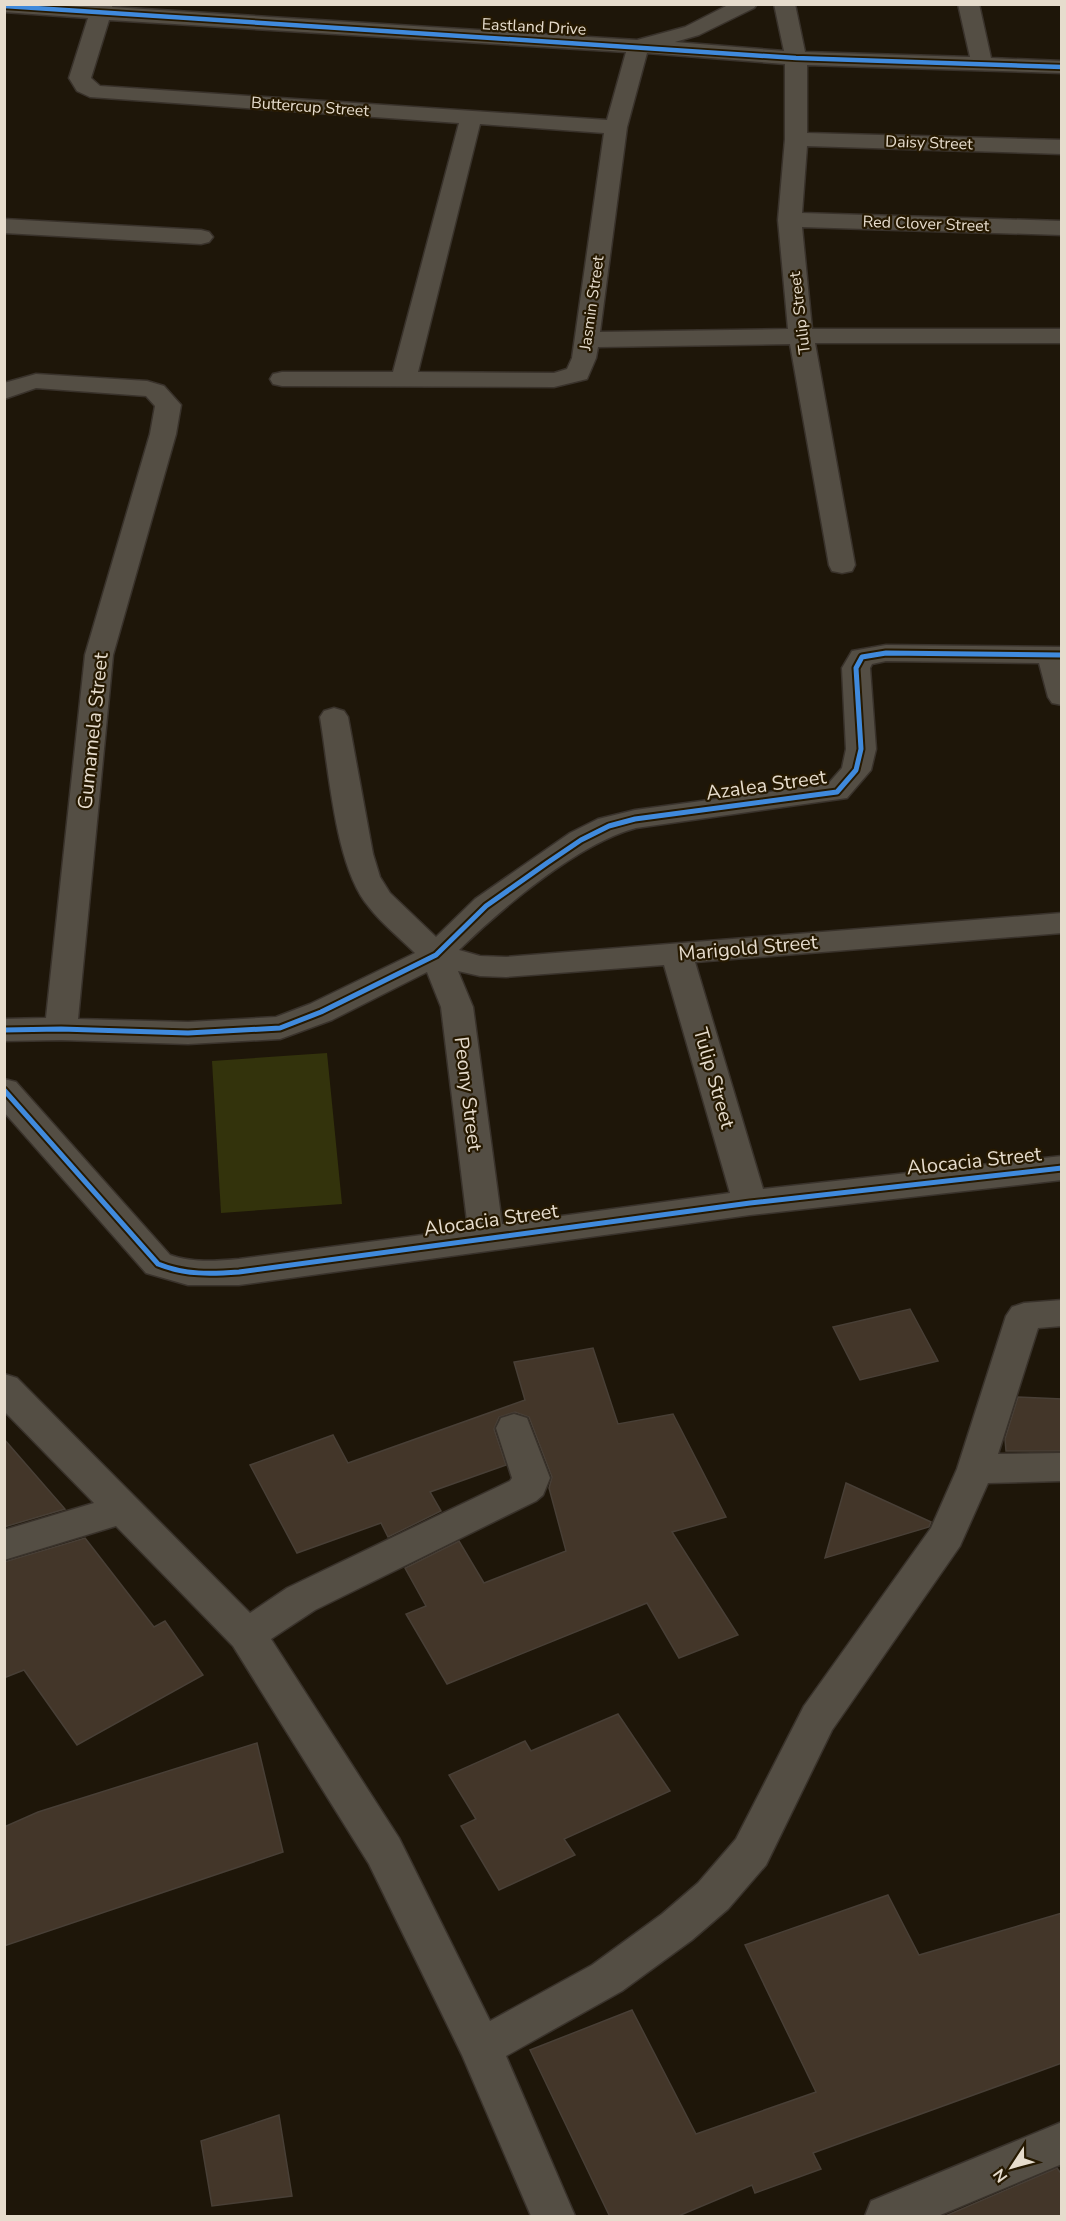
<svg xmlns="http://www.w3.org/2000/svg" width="1066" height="2221" viewBox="0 0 1066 2221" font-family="'Nunito Sans',sans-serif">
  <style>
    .green { fill: #33330c }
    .building { fill: #433629; stroke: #483f36; stroke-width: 1.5 }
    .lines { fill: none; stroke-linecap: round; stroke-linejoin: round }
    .minor-casing { stroke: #39322b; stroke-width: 3 }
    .minor { fill: #544e44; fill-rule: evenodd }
    .cycleway-far1-casing { stroke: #261901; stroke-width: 8 }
    .cycleway-casing { stroke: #261901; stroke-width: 9 }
    .cycleway-far1 { stroke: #408adc; stroke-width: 4.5 }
    .cycleway { stroke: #408adc; stroke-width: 5 }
    .labels { text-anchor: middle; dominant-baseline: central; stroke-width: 4.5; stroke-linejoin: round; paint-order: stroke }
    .far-street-label { font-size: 16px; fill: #e6dccd; stroke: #261901 }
    .street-label { font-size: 20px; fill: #e6dccd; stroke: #261901 }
  </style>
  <rect width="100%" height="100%" fill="#1e1609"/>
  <polygon class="green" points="327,1053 342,1204 221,1213 212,1061"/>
  <g class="building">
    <polygon points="910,1309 938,1361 860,1380 833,1327"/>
    <polygon points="593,1348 618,1424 673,1414 726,1517 672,1532 738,1635 679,1658 647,1603 447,1684 406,1614 426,1606 405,1568 459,1541 484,1583 566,1551 549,1488 552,1477 529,1417 515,1412 499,1417 494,1429 506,1465 430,1492 441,1511 388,1537 381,1523 297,1553 250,1465 333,1435 348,1463 525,1400 514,1362"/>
    <polygon points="1018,1397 1062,1399 1062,1451 1006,1451 1005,1439"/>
    <polygon points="4,1439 65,1509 4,1527"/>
    <polygon points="846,1483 931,1522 929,1527 825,1558"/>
    <polygon points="85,1538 154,1627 165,1621 203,1675 77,1745 24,1670 4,1678 4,1562"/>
    <polygon points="618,1714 670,1791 564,1839 575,1855 499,1890 461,1826 476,1819 449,1775 525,1741 531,1751"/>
    <polygon points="257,1743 283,1852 4,1946 4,1827 38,1812"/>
    <polygon points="888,1895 919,1955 1062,1913 1062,2063 813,2153 821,2169 755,2193 752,2185 676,2217 610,2217 530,2050 632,2010 696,2134 816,2092 745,1945"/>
    <polygon points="279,2115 292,2196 212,2206 201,2141"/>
    <polygon points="1057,2168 1062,2175 1062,2217 943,2217"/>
  </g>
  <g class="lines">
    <defs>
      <g id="minor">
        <path d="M4,4H113L112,7L637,40L685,27L730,4H757L754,8L699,35L675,42L784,51L774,4H795L805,52L970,57L958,4H979L991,58L1062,61V73L807,65V133L1062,140V154L807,146L802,213L1062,221V235L802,227L812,329H1062V343H815L855,565L852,571L842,573L832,571L829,565L790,344L598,347L596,358L587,379L554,387L282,386L273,384L270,379L273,374L282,372H393L459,123L90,97L77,91L69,78L88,18L4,12ZM109,20L626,52L607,120L100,86L91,78ZM647,53L785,64V139L778,220L788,329L600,332L627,127ZM480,124L604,133L572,358L567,369L554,373L418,372Z"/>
        <polygon points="4,219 201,230 209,232 213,237 209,242 201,244 4,233"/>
        <path d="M36,374L147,381L164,386L181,405L176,434L113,655L78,1019L188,1022L276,1017L310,1004L415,953C400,938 382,924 369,907C335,868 329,769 320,717L324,711L334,708L344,711L348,717L373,854L380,877L390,893L436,937L475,899L570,833L598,819L635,810L828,784L842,768L846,749L842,668L852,651L886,645L1062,647V705L1052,703L1048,697L1039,663L886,661L872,664L870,668L876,749L871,770L847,798L636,828C577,844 502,908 459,950L480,956L506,957L1062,913V933L695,962L763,1189L1062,1156V1180L750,1215L239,1285H188L146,1273L4,1112V1079L16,1082L170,1255C192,1263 216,1261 239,1259L468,1229L441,1007L427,972L332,1020L280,1039L188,1044L61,1040L4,1041V1019L46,1018L85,655L150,434L155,406L146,396L36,388L4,399V383ZM664,965L730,1193L502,1224L473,1007L458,971L480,976L506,977Z"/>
        <polygon points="1062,1300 1062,1326 1038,1328 998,1454 1062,1453 1062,1481 988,1483 960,1546 832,1730 766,1865 728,1909 692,1940 622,1991 506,2056 575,2216 531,2216 462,2055 369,1864 233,1646 116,1526 4,1560 4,1530 94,1503 4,1411 4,1374 17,1378 250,1613 287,1588 510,1481 512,1478 496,1428 501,1418 514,1414 527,1418 550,1478 543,1495 536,1501 315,1610 271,1639 399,1838 490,2021 592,1965 662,1914 698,1883 736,1839 804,1706 931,1528 957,1469 1006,1316 1012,1307 1024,1303"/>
        <polygon points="1062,2122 1062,2164 938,2216 865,2216 871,2201"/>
      </g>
    </defs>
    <use href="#minor" class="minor-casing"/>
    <use href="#minor" class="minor"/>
    <defs>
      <polyline id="cycleway-far1" points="4,6 796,58 1062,67"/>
      <g id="cycleway">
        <polyline points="4,1030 61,1029 188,1033 280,1028 321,1012 436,955 486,906 547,863 581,840 609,826 635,819 837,792 856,770 861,749 856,668 862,657 886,653 1062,655"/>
        <path d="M4,1090L158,1264C185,1275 211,1274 239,1272L750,1203L1062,1168"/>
      </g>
    </defs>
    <use href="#cycleway-far1" class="cycleway-far1-casing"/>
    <use href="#cycleway" class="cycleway-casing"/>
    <use href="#cycleway-far1" class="cycleway-far1"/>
    <use href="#cycleway" class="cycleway"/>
  </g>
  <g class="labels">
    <g class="far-street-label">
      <text transform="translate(534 27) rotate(3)">Eastland Drive</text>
      <text transform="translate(310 107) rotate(4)">Buttercup Street</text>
      <text transform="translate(929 143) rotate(2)">Daisy Street</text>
      <text transform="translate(926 224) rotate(2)">Red Clover Street</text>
      <text transform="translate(592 303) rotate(-82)">Jasmin Street</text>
      <text transform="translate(800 313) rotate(-97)">Tulip Street</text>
    </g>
    <g class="street-label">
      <text transform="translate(93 731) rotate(-84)">Gumamela Street</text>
      <text transform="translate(766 785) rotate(-8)">Azalea Street</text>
      <text transform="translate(748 948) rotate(-5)">Marigold Street</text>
      <text transform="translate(714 1078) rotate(74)">Tulip Street</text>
      <text transform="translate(468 1094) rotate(83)">Peony Street</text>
      <text transform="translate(974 1161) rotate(-6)">Alocacia Street</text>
      <text transform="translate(491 1220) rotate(-8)">Alocacia Street</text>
    </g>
  </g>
  <rect width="1066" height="2221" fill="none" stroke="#e6dccd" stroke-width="12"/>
  <g transform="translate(1012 2167) rotate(234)" stroke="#261901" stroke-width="4.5" paint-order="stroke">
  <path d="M0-4.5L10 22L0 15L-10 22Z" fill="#e6dccd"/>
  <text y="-9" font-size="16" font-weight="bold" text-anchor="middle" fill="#e6dccd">N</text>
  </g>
</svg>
